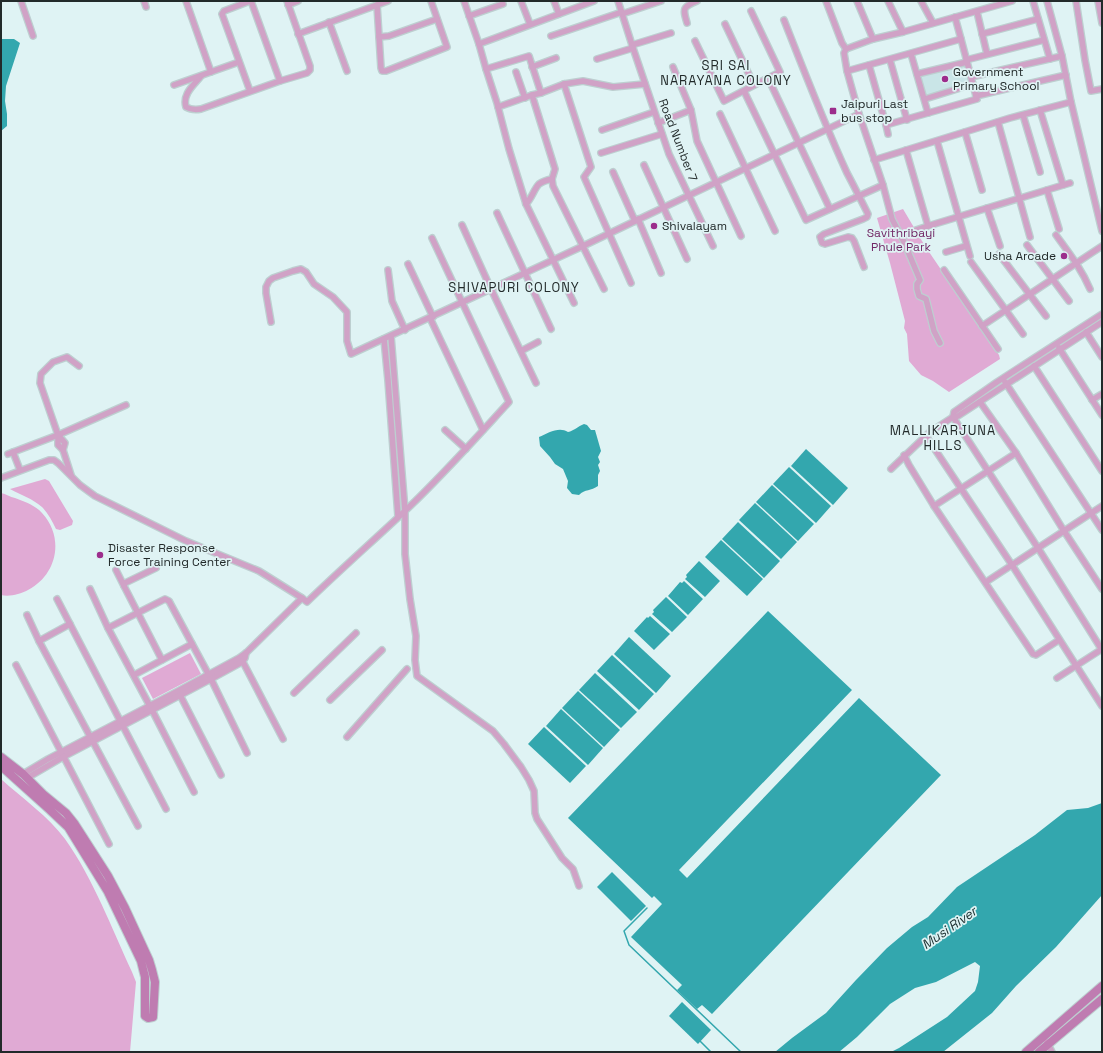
<svg xmlns="http://www.w3.org/2000/svg" width="1103" height="1053" viewBox="0 0 1103 1053" font-family="'Space Grotesk',sans-serif">
  <style>
    .built { fill: #c9e5e7 }
    .green { fill: #e0aad4 }
    .water { fill: #33a7ae }
    .lines { fill: none; stroke-linecap: round; stroke-linejoin: round }
    .stream { stroke: #33a7ae; stroke-width: 1.5 }
    .street-casing { stroke: #bdcfd0; stroke-width: 8 }
    .secondary-casing { stroke: #bdcfd0; stroke-width: 10 }
    .street { stroke: #d0a2c6; stroke-width: 5.5 }
    .secondary { stroke: #bf7cb1; stroke-width: 8 }
    .poi-dot { fill: #9c2d8c; stroke: #dff3f4; stroke-width: 1.5 }
    .labels { text-anchor: middle; dominant-baseline: central; stroke-width: 3.5; stroke-linejoin: round; paint-order: stroke }
    .poi-label { font-size: 12px; fill: #222a2a; stroke: #dff3f4; text-anchor: start }
    .street-label { font-size: 12px; fill: #222a2a; stroke: #dff3f4 }
    .park-label { font-size: 12px; fill: #712765; stroke: #dff3f4 }
    .neighbourhood-label { font-size: 13px; letter-spacing: 1px; fill: #222a2a; stroke: #dff3f4 }
    .water-label { font-size: 13px; font-style: italic; fill: #1b2f30; stroke: #dff3f4 }
  </style>
  <rect width="100%" height="100%" fill="#dff3f4"/>
  <polygon class="built" points="965,64 971,83 926,97 920,75"/>
  <g class="green">
    <polygon points="903,209 925,246 999,355 1000,359 949,392 933,381 921,375 909,361 907,334 904,328 905,321 890,263 877,218"/>
    <path d="M45,479L49,481L73,521L72,525L60,530L56,529C52,521 48,513 42,507C33,499 21,495 10,489Z"/>
    <path d="M1,493C6,494 10,497 15,498C25,502 35,505 42,513C65,538 57,575 28,590C20,594 10,597 1,595Z"/>
    <polygon points="190,653 201,674 153,699 142,678"/>
    <path d="M1,779C22,798 49,817 65,839C93,878 112,929 132,972L136,982L130,1052H1Z"/>
  </g>
  <g class="water">
    <polygon points="1,39 14,39 20,43 6,86 5,101 7,114 7,126 1,131"/>
    <path d="M584,424L587,425L591,430H595L601,451L598,457L600,462L598,465L600,471L598,475V486C591,491 585,489 579,495L572,494L567,488L568,481L563,469L555,464L550,457L540,446L539,437C548,433 559,426 568,432C574,431 578,426 584,424Z"/>
    <polygon points="806,449 848,488 833,505 791,466"/>
    <polygon points="789,467 831,506 816,523 773,484"/>
    <polygon points="772,485 814,524 798,541 756,502"/>
    <polygon points="755,503 797,542 781,559 739,520"/>
    <polygon points="738,522 780,561 764,578 722,539"/>
    <polygon points="721,540 763,579 747,596 705,557"/>
    <polygon points="699,561 720,581 705,597 685,579 687,577 686,575"/>
    <polygon points="684,581 703,599 688,615 668,596 680,582 682,583"/>
    <polygon points="666,597 687,617 672,632 652,614 654,612 653,610"/>
    <polygon points="768,611 852,690 679,870 687,878 859,698 941,775 712,1014 702,1005 697,1009 677,990 682,985 631,937 662,904 654,896 652,898 568,818"/>
    <polygon points="650,616 670,634 654,650 634,631 647,617 648,618"/>
    <polygon points="629,637 671,676 656,693 614,654"/>
    <polygon points="612,655 654,694 639,710 597,671"/>
    <polygon points="595,673 637,712 621,728 579,690"/>
    <polygon points="578,691 620,730 604,747 562,708"/>
    <polygon points="561,709 603,748 588,765 546,726"/>
    <polygon points="544,727 586,766 570,783 528,744"/>
    <polygon points="1102,803 1102,895 1056,947 1016,986 992,1013 943,1052 891,1052 899,1048 947,1017 975,991 978,982 980,966 975,962 936,982 915,988 890,1004 857,1037 839,1052 775,1052 792,1038 826,1013 856,980 887,948 912,927 928,917 957,887 1035,835 1067,810 1088,808"/>
    <polygon points="612,872 646,906 631,921 597,887"/>
    <polygon points="682,1002 711,1030 698,1044 669,1016"/>
  </g>
  <g class="lines">
    <g class="stream">
      <polyline points="647,908 624,931 629,945 741,1052"/>
      <polyline points="700,1041 711,1052"/>
    </g>
    <defs>
      <g id="street">
        <polyline points="21,1 33,36"/>
        <polyline points="144,1 146,7"/>
        <polyline points="186,1 211,72"/>
        <polyline points="251,1 280,81 307,73 310,70 310,66 287,1"/>
        <polyline points="464,1 479,44 486,69 497,103 509,149 526,204 574,303"/>
        <polyline points="521,1 530,24"/>
        <polyline points="554,1 559,14"/>
        <polyline points="618,1 633,48 669,154 713,246"/>
        <polyline points="826,1 842,43 846,49"/>
        <polyline points="857,1 873,39"/>
        <polyline points="888,1 903,32"/>
        <polyline points="921,1 933,23"/>
        <polyline points="1033,1 1050,59"/>
        <polyline points="1047,1 1062,56 1071,102 1102,231"/>
        <polyline points="1076,1 1085,60 1091,91 1102,89"/>
        <polyline points="1098,1 1102,23"/>
        <polyline points="288,5 298,1"/>
        <polyline points="377,5 381,68 382,71 386,71 447,47 431,1"/>
        <polyline points="751,11 780,72 768,78 830,209"/>
        <polyline points="977,12 987,54"/>
        <polyline points="622,14 661,1"/>
        <polyline points="469,16 503,4"/>
        <polyline points="955,17 961,39"/>
        <path d="M784,20C804,71 824,123 847,173C854,186 861,200 868,214L867,217L863,219L824,234L820,237L822,243L825,244L848,237L852,238L854,241L864,267"/>
        <polyline points="329,22 347,71"/>
        <path d="M687,23C683,9 682,7 697,1"/>
        <polyline points="725,24 754,85"/>
        <polyline points="298,34 388,1"/>
        <polyline points="982,34 1038,19"/>
        <polyline points="551,36 622,12"/>
        <polyline points="379,37 389,36 437,19"/>
        <polyline points="695,41 724,101 768,78"/>
        <polyline points="479,44 594,1"/>
        <polyline points="632,45 671,33"/>
        <polyline points="911,54 928,113"/>
        <polyline points="597,59 633,48"/>
        <polyline points="890,60 907,120"/>
        <polyline points="966,60 1044,40"/>
        <polyline points="869,65 886,125 977,99 976,96 1066,75"/>
        <polyline points="532,67 556,58"/>
        <polyline points="673,67 691,110 697,141 741,236"/>
        <polyline points="486,69 529,56 541,93 564,84 591,167 584,177 631,283"/>
        <polyline points="847,71 961,39 976,96"/>
        <polyline points="516,72 525,98"/>
        <polyline points="917,74 967,62"/>
        <path d="M201,76C194,85 182,94 186,107C191,110 195,110 201,109L280,81"/>
        <polyline points="971,77 1062,56"/>
        <polyline points="564,84 583,81 613,87 645,84"/>
        <polyline points="174,85 239,62"/>
        <polyline points="250,91 222,14 224,11 250,1"/>
        <polyline points="744,91 806,220 883,185"/>
        <polyline points="541,93 532,95 555,169 552,179 553,186 604,289"/>
        <polyline points="925,99 973,84"/>
        <polyline points="498,107 532,95"/>
        <polyline points="1040,110 1063,185"/>
        <polyline points="720,114 775,231"/>
        <polyline points="1023,115 1040,172"/>
        <polyline points="998,122 1030,237"/>
        <polyline points="658,123 691,110"/>
        <polyline points="886,125 888,134"/>
        <polyline points="602,130 654,112"/>
        <polyline points="965,132 982,190"/>
        <polyline points="937,141 970,256"/>
        <polyline points="906,150 928,226 1070,183"/>
        <polyline points="601,153 662,134"/>
        <polyline points="874,160 1010,118 1071,102"/>
        <polyline points="644,165 687,259"/>
        <polyline points="613,172 635,221"/>
        <polyline points="1047,190 1059,229"/>
        <path d="M526,204C532,198 534,189 539,184C543,181 547,180 552,179"/>
        <polyline points="987,208 1000,246"/>
        <polyline points="497,213 551,329"/>
        <polyline points="638,219 661,273"/>
        <polyline points="462,225 491,289 536,383"/>
        <polyline points="916,230 928,226"/>
        <path d="M1056,235C1069,253 1081,268 1090,289"/>
        <polyline points="1027,245 1069,301"/>
        <polyline points="946,252 966,246"/>
        <polyline points="999,254 1046,316"/>
        <polyline points="971,262 1023,334"/>
        <polyline points="408,264 433,317"/>
        <polyline points="388,270 392,301 405,330"/>
        <polyline points="944,270 998,349"/>
        <polyline points="1102,314 997,382 954,412 953,417 1038,548 1102,650"/>
        <polyline points="430,318 483,430"/>
        <polyline points="271,322 266,293 266,287 269,281 273,278 293,271 301,269 306,272 314,284 333,297 347,312 347,341 351,354 583,246 859,114"/>
        <polyline points="982,326 1102,246"/>
        <polyline points="1086,332 1102,357"/>
        <polyline points="391,336 405,511 405,554 410,599 416,636 415,660 417,676 493,731 504,744 521,767 529,780 534,791 535,813 537,819 562,858 573,869 579,886"/>
        <polyline points="384,339 388,380 398,516"/>
        <polyline points="940,343 934,331 926,299 919,296 917,289 917,284 920,280 904,242 892,219 883,185 859,114 847,71 844,53 846,49 873,39 903,32 1012,1"/>
        <polyline points="1059,348 1102,415"/>
        <polyline points="521,351 538,342"/>
        <polyline points="1034,366 1102,471"/>
        <polyline points="1005,382 1102,530"/>
        <polyline points="1092,400 1102,394"/>
        <polyline points="980,402 1016,453 1064,531 1102,589"/>
        <polyline points="445,430 466,449"/>
        <polyline points="58,435 65,443 63,450 71,475"/>
        <polyline points="926,436 1012,565 1102,706"/>
        <polyline points="63,450 58,445 58,435 40,383 41,374 53,362 67,357 79,366"/>
        <polyline points="13,452 20,470"/>
        <polyline points="8,454 58,435 126,405"/>
        <polyline points="904,455 909,465 934,506 1033,654 1036,655 1059,640"/>
        <polyline points="891,469 930,432 953,417 958,416 1102,322"/>
        <polyline points="1,478 49,460 54,460 58,463 80,485 95,496 186,541 259,571 302,598"/>
        <polyline points="934,506 1016,453"/>
        <polyline points="156,568 125,583 124,586 162,660"/>
        <polyline points="116,570 124,586"/>
        <polyline points="986,582 1102,506"/>
        <polyline points="90,589 108,628 152,710 194,792"/>
        <polyline points="57,599 166,809"/>
        <polyline points="27,615 39,641 138,826"/>
        <polyline points="108,628 165,599 169,601 211,679 247,753"/>
        <polyline points="39,641 70,624"/>
        <polyline points="240,660 244,664 283,739"/>
        <polyline points="16,665 109,844"/>
        <polyline points="134,675 192,644"/>
        <polyline points="1057,678 1102,649"/>
        <polyline points="179,693 221,775"/>
        <polyline points="294,693 356,633"/>
        <polyline points="330,700 382,650"/>
        <polyline points="347,737 407,669"/>
        <path d="M23,774L48,759L178,691L239,658L246,653L302,598L307,602C339,571 373,541 406,510C442,476 475,439 509,402L432,238"/>
        <polyline points="27,778 63,757 211,679 242,662 245,658 246,653"/>
        <polyline points="1047,1042 1052,1052"/>
      </g>
      <g id="secondary">
        <polyline points="1,757 23,774 43,794 66,813 74,823 108,876 125,908 149,960 152,970 155,982 153,1017 148,1018 145,1016 145,977 141,961 108,892 68,827 50,810 1,766"/>
        <polyline points="1026,1052 1102,986"/>
        <polyline points="1039,1052 1102,999"/>
      </g>
    </defs>
    <use href="#street" class="street-casing"/>
    <use href="#secondary" class="secondary-casing"/>
    <use href="#street" class="street"/>
    <use href="#secondary" class="secondary"/>
  </g>
  <g class="poi-dot">
    <circle cx="945" cy="79" r="4"/>
    <rect x="829" y="107" width="8" height="8" rx="2"/>
    <circle cx="654" cy="226" r="4"/>
    <circle cx="1064" cy="256" r="4"/>
    <circle cx="100" cy="555" r="4"/>
  </g>
  <g class="labels">
    <g class="poi-label">
      <text x="953" y="72">Government<tspan x="953" dy="14">Primary School</tspan></text>
      <text x="841" y="104">Jaipuri Last<tspan x="841" dy="14">bus stop</tspan></text>
      <text x="662" y="226">Shivalayam</text>
      <text x="1056" y="256" text-anchor="end">Usha Arcade</text>
      <text x="108" y="548">Disaster Response<tspan x="108" dy="14">Force Training Center</tspan></text>
    </g>
    <g class="street-label">
      <text transform="translate(678 140) rotate(69)">Road Number 7</text>
    </g>
    <g class="park-label">
      <text x="901" y="233">Savithribayi<tspan x="901" dy="14">Phule Park</tspan></text>
    </g>
    <g class="neighbourhood-label">
      <text x="726" y="65">SRI SAI<tspan x="726" dy="15">NARAYANA COLONY</tspan></text>
      <text x="514" y="287">SHIVAPURI COLONY</text>
      <text x="943" y="430">MALLIKARJUNA<tspan x="943" dy="15">HILLS</tspan></text>
    </g>
    <g class="water-label">
      <text transform="translate(949 928) rotate(-35)">Musi River</text>
    </g>
  </g>
  <rect width="1103" height="1053" fill="none" stroke="#222a2a" stroke-width="4"/>
</svg>
